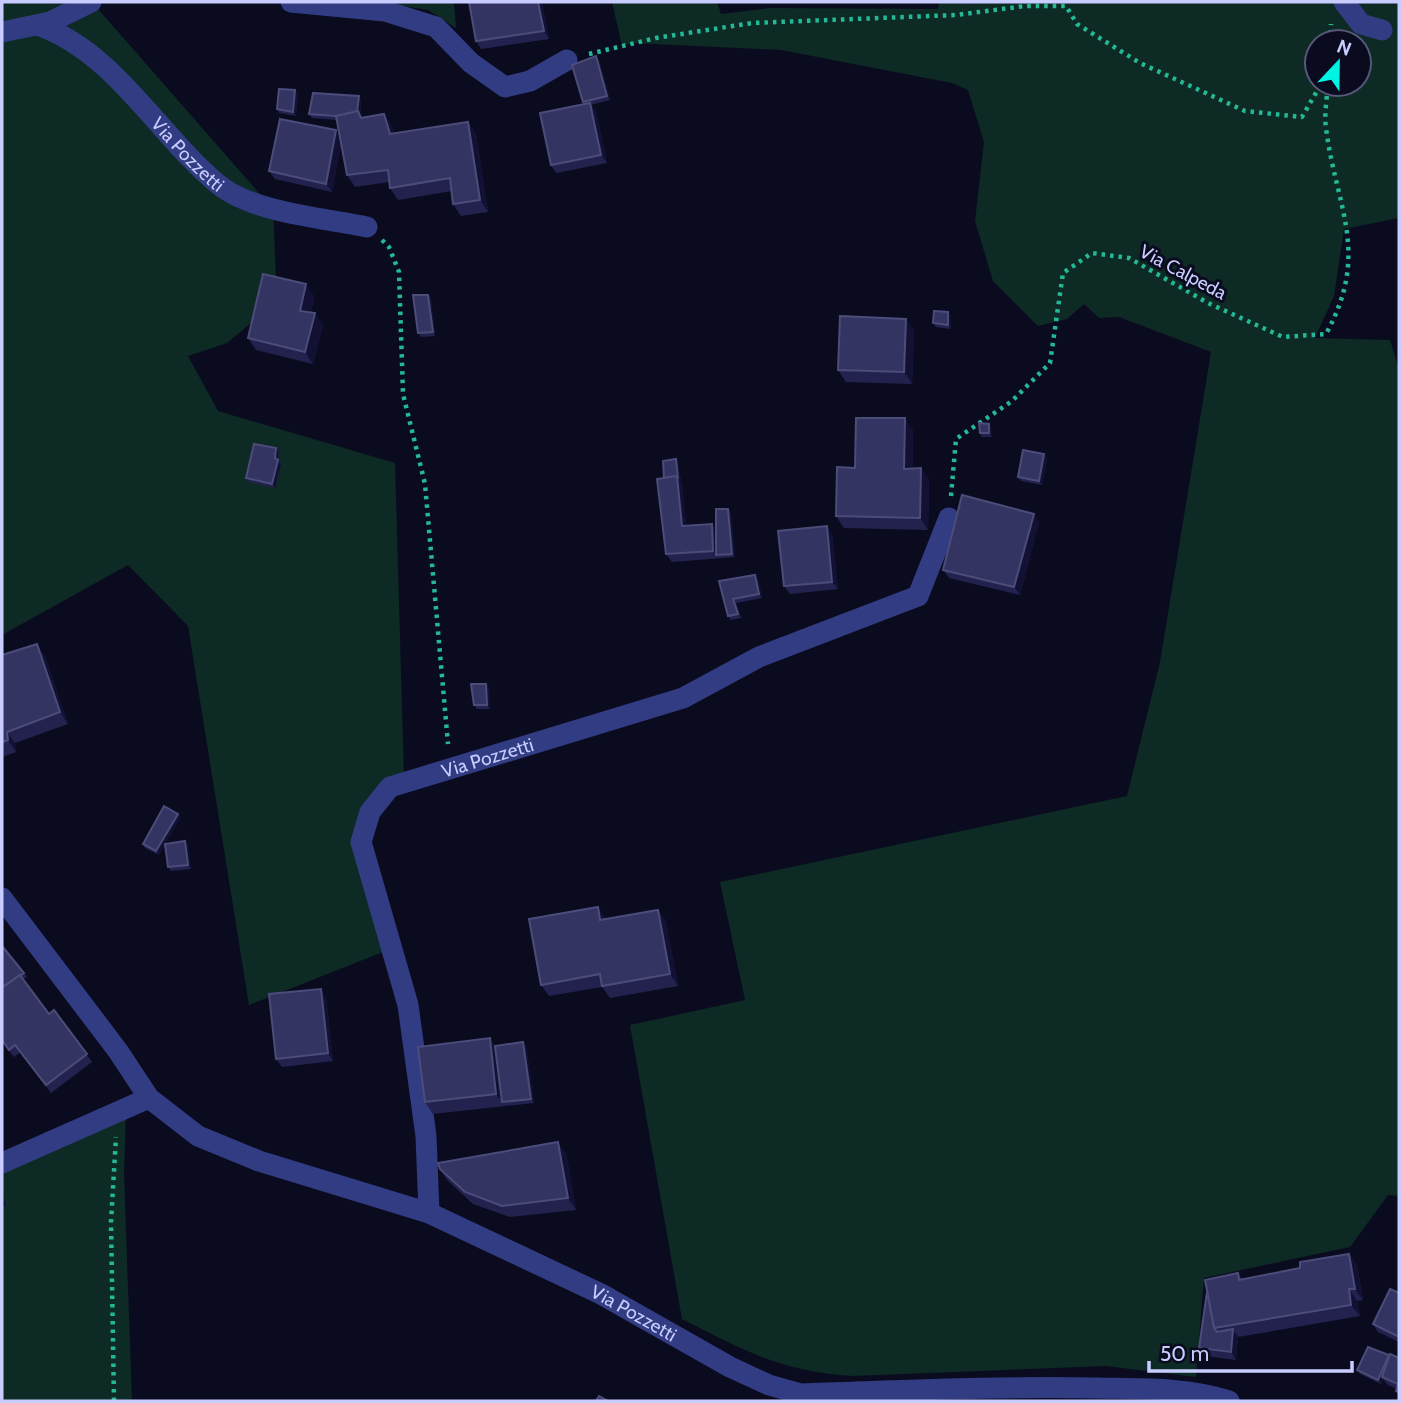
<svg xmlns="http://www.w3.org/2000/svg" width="1401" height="1403" viewBox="0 0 1401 1403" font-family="Cabin,sans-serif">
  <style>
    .green { fill: #0d2a24; fill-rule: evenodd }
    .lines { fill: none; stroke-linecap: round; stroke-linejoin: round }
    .path { stroke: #23b997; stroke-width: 4.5; stroke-dasharray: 3.5 5; stroke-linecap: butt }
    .minor { stroke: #313c83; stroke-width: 21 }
    .wall { fill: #23224f }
    .shaded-wall { fill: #121134 }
    .building { fill: #343462; stroke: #4c4c7b; stroke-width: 2 }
    .labels { text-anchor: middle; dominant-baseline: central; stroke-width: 6; stroke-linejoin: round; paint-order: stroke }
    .street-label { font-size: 19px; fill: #c9ccff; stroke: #0b0b20 }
  </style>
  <rect width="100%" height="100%" fill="#0b0b20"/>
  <g class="green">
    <polygon points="2,2 92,2 273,209 277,301 227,343 188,356 218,411 395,463 404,777 362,826 383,952 249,1005 188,626 128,565 2,635"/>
    <polygon points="377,2 454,2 456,28 428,10"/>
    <path d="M612,2H717L721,14L769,8L938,9L939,2H1399V218L1344,229L1334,296L1315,338L1390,340L1399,369V1196L1388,1195L1350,1247L1204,1278L1196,1377L1106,1366L853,1376C782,1372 745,1351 682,1319L630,1025L745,1000L720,882L1127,796L1160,662L1211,352L1119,317L1099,318L1084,304L1067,319L1038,326L993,281L975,221L984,142L968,90L952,83L781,50L632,43L622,46ZM1317,42H1359V84H1317Z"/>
    <polygon points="126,1111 124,1174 132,1401 2,1401 2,1172"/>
  </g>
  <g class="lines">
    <g class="path">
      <polyline points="1330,42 1331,24"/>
      <polyline points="589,54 656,38 752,23 956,15 1025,6 1066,6 1077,24 1140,63 1245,111 1302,117 1321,84"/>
      <polyline points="382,240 389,247 399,272 403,394 425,484 448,744"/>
      <path d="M951,496L956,439L1012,401L1050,363L1063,273L1092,253L1129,258L1208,303L1283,337L1326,334C1371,252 1336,208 1326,128C1324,114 1327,98 1328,84"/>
      <polyline points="114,1401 111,1222 116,1137"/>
    </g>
    <g class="minor">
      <polyline points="291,2 385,11 436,27 471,63 505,87 530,81 567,60"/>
      <polyline points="1344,2 1361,24 1382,30"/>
      <path id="s1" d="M38,25C116,53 157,134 219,185C254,213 324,218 367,227"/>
      <polyline points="2,32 50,22 91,2"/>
      <path id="s2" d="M2,898L118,1051L149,1098L198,1136L259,1161L429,1213L601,1294L730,1367L769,1385L801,1394C899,1391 997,1386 1096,1388C1139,1389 1187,1387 1229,1401"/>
      <polyline points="2,1163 149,1098"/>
      <path id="s3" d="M429,1213L426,1136L408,1005L361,842L370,812L390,787L683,698L759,657L918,596L949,518"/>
    </g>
  </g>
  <g class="wall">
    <polygon points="469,2 542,2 549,39 481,49 476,41"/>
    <polygon points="964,2 978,2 966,5"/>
    <polygon points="599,60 610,100 591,105 596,111 607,163 556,173 551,165 585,104 583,102"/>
    <polygon points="295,90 298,94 296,116 279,113 277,109"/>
    <polygon points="359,96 361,100 360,114 362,117 384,114 392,126 394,133 468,122 476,134 488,212 461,216 453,204 452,191 398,200 390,188 389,182 355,187 347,175 341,143 332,192 275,179 269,171 339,134 337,120 312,118 309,114"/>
    <polygon points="428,295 431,299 435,336 421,337 418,333"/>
    <polygon points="314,296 311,313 315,313 323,325 313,364 256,350 248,338"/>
    <polygon points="948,312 951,316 951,329 936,327 933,323"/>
    <polygon points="906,319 914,331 912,384 846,382 838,370"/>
    <polygon points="992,428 992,437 982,437 980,433"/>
    <polygon points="913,430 913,468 921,468 929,480 928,530 844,528 836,516 855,468"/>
    <polygon points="279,452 278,460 281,464 275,488 249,482 246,478"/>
    <polygon points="1044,454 1047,458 1042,485 1021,481 1018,477"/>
    <polygon points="676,459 678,463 681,482 682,484 686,526 716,530 728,509 731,513 735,557 672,562 666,554 664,478"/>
    <polygon points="1039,522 1020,595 949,578 943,570"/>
    <polygon points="832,534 838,589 790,594 784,586"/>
    <polygon points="758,579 762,598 736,603 741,618 731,620 728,616 719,581"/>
    <polygon points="2,655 45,656 68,724 15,743 16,752 2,757"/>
    <polygon points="486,684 489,688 490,709 477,709 474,705"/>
    <polygon points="178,814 180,818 165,844 185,841 188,845 191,869 171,871 168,867 165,844 159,855 145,848 143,844"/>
    <polygon points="658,910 666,922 678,986 610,998 602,987 549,996 541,985 606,919"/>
    <polygon points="24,973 27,977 23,979 49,1014 54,1010 92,1062 51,1093 21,1052 14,1057 2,1041 4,986"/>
    <polygon points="326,997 333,1061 282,1067 276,1059"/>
    <polygon points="495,1046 526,1046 534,1103 433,1114 425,1102"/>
    <polygon points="566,1153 576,1210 510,1217 473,1204 448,1181 440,1169"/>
    <polygon points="1349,1254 1357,1265 1363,1300 1357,1301 1360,1316 1238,1337 1236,1360 1205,1356 1199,1348 1238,1273 1242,1279 1300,1268"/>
    <polygon points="1399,1293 1399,1342 1378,1332 1373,1324"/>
    <polygon points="1389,1356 1399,1358 1399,1395 1396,1391 1397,1389 1388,1385 1383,1379 1381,1384 1360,1374 1357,1370"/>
  </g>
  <g class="shaded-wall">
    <polygon points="538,2 542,2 549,39 544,31"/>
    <polygon points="596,56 599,60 610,100 607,96"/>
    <polygon points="295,90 298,94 296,116 293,112"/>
    <polygon points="359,96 361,100 360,114 366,123 356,118"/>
    <polygon points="590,103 596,111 607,163 601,155"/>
    <polygon points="384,114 392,126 398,146 390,134"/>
    <polygon points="468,122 476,134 488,212 480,200"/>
    <polygon points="336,130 342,138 332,192 326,184"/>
    <polygon points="306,284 314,296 309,323 300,311"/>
    <polygon points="428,295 431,299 435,336 433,332"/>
    <polygon points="948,312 951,316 951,329 948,325"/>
    <polygon points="315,313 323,325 313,364 305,352"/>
    <polygon points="906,319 914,331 912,384 904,372"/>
    <polygon points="905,418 913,430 913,480 904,469"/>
    <polygon points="989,424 992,428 992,437 989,433"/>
    <polygon points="276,448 279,452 277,462 275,458"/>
    <polygon points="1044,454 1047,458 1042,485 1039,481"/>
    <polygon points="676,459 678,463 681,482 682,484 687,534 682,526"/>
    <polygon points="278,460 281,464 275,488 272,484"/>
    <polygon points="921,468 929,480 928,530 920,518"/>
    <polygon points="728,509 731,513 735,557 732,554"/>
    <polygon points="1034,514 1039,522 1020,595 1014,587"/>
    <polygon points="712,524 718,532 716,555 713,551"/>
    <polygon points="827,526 832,534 838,589 832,582"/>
    <polygon points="755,575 758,579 762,598 759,594"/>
    <polygon points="37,644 45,656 68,724 60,712"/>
    <polygon points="486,684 489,688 490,709 487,705"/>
    <polygon points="7,732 15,743 16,752 8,740"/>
    <polygon points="178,814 180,818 159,855 156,851"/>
    <polygon points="185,841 188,845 191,869 188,865"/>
    <polygon points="598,907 606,918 608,932 600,920"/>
    <polygon points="658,910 666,922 678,986 670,974"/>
    <polygon points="321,989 326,997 333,1061 328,1053"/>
    <polygon points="490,1038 498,1050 502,1102 496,1094"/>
    <polygon points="523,1042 526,1046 534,1103 531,1099"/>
    <polygon points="558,1142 566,1153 576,1210 568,1198"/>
    <polygon points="2,1188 6,1208 3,1204 2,1196"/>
    <polygon points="1349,1254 1357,1265 1363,1300 1355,1289"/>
    <polygon points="1349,1289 1357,1301 1360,1316 1351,1305"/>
    <polygon points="1233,1329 1238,1337 1236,1360 1231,1352"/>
    <polygon points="1389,1355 1382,1377 1383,1379 1381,1384 1378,1380"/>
  </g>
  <g class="building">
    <polygon points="469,2 538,2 544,31 476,41"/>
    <polygon points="596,56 607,96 583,102 572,65"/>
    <polygon points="279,89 295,90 293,112 277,109"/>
    <polygon points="313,93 359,96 357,112 336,116 309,114"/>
    <polygon points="590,103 601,155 551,165 540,113"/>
    <polygon points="358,111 361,118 384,114 390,134 468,122 480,200 453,204 450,178 390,188 388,170 347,175 336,116"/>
    <polygon points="280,119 336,130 326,184 269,171"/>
    <polygon points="263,274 306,284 300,311 315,313 305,352 248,338"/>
    <polygon points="413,295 428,295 433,332 418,333"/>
    <polygon points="934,311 948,312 948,325 933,323"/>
    <polygon points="840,316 906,319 904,372 838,370"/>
    <polygon points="856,418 905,418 904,469 921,468 920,518 836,516 837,467 855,468"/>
    <polygon points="979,423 989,424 989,433 980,433"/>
    <polygon points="254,444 276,448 275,458 278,460 272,484 246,478"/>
    <polygon points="1023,450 1044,454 1039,481 1018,477"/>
    <polygon points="676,459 678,479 677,476 664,478 663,461"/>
    <polygon points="677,476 682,526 712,524 713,551 666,554 657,479"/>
    <polygon points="962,495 1034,514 1014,587 943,570"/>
    <polygon points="716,509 728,509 732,554 716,555"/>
    <polygon points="827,526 832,582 784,586 778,531"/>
    <polygon points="755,575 759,594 733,599 738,614 728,616 719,581"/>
    <polygon points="37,644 60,712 7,732 8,740 2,742 2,655"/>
    <polygon points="471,684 486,684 487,705 474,705"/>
    <polygon points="164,806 178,814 156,851 143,844"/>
    <polygon points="185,841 188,865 168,867 165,844"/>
    <polygon points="598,907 600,920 658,910 670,974 602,986 600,974 541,985 529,919"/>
    <polygon points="2,946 24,973 21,975 20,975 4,986 2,983"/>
    <polygon points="20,975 49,1014 54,1010 87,1054 46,1085 15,1045 9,1050 2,1040 2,988"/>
    <polygon points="321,989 328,1053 276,1059 269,994"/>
    <polygon points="490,1038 496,1094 425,1102 418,1047"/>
    <polygon points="523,1042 531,1099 502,1102 495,1046"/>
    <polygon points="558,1142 568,1198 502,1206 465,1192 440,1169 438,1163"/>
    <polygon points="1349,1254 1355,1289 1349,1289 1351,1305 1214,1328 1205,1280 1238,1273 1239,1280 1300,1268 1300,1262"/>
    <polygon points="1390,1289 1399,1293 1399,1337 1373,1324"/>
    <polygon points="1207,1292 1214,1328 1217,1332 1233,1329 1231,1352 1199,1348"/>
    <polygon points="1368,1347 1389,1355 1378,1380 1357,1370"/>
    <polygon points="1390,1354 1399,1358 1399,1392 1396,1391 1398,1384 1382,1377"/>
    <polygon points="599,1396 608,1401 596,1401"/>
  </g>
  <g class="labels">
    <g class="street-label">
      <text stroke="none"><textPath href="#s1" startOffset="200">Via Pozzetti</textPath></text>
      <text transform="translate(1183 272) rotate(28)">Via Calpeda</text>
      <text stroke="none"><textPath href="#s3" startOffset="544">Via Pozzetti</textPath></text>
      <text stroke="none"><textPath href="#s2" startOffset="782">Via Pozzetti</textPath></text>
    </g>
  </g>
  <rect width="1401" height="1403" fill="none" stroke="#c9ccff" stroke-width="7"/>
  <g transform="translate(1338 63) rotate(22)"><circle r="33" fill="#0b0b20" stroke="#575879" stroke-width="2"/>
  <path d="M0-5L12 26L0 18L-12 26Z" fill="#00f4e3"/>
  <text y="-10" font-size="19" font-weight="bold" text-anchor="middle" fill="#c9ccff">N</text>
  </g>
  <path d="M1149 1361v10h203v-10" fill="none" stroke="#c9ccff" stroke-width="3.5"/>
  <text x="1160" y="1361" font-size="21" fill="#c9ccff" stroke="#0b0b20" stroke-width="5" paint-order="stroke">50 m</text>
</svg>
